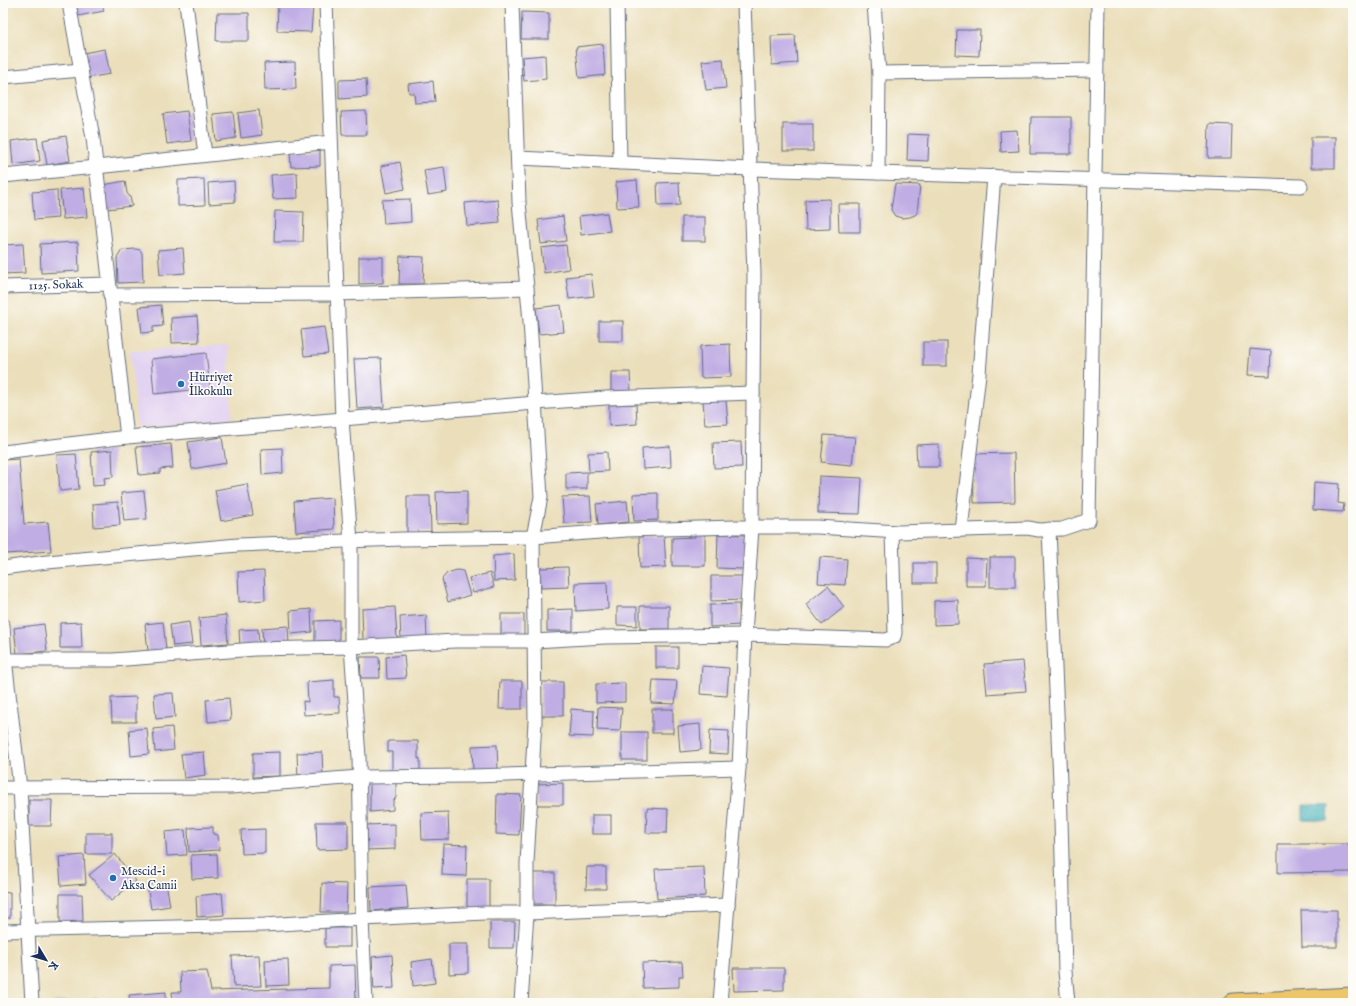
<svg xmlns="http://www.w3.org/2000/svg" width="1356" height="1006" viewBox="0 0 1356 1006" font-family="'IM FELL English',serif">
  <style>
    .built { fill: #e3d3f2 }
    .water { fill: #3eafb5; stroke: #2c6f8a }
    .building { fill: #c0ade4 }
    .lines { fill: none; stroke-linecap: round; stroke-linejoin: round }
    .minor-casing { stroke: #646d7f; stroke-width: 15 }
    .highway-casing { stroke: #646d7f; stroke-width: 21 }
    .minor { stroke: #fff; stroke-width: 13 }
    .highway { stroke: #ecc669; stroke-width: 19 }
    .poi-dot { fill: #1f6fb2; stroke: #fdfcf7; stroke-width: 1.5 }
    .labels { text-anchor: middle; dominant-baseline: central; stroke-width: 3.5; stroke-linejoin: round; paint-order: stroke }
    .street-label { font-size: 12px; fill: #1b2f5e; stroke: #fdfcf7 }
    .poi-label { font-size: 12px; fill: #1b2f5e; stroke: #fdfcf7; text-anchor: start }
  </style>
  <rect width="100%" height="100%" fill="#fdfcf7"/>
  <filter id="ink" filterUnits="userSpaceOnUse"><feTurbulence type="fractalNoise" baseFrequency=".025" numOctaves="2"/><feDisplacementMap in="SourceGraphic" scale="8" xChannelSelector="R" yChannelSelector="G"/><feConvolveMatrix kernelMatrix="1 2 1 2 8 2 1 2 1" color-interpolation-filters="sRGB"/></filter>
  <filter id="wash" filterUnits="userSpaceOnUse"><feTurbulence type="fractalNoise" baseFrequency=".012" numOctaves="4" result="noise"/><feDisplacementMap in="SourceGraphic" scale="16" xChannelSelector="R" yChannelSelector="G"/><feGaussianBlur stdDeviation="0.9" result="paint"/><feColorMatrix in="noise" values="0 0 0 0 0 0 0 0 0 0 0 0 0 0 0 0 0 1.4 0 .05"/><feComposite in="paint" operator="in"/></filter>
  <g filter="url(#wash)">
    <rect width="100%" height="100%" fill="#ebdfbb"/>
    <polygon class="built" points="228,345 232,418 137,428 130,351"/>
    <polygon class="water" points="1303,805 1329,806 1328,821 1303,820"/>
    <g id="blocks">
      <g class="building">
        <polygon points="76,3 102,3 104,11 78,16"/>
        <polygon points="278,4 313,6 311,32 277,31"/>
        <polygon points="522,12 549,13 549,39 521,39"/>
        <polygon points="217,13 249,13 249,41 216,41"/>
        <polygon points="1352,15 1353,15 1353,47 1349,47"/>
        <polygon points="957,30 980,30 979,56 956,55"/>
        <polygon points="795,35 797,63 772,65 771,36"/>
        <polygon points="603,44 605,75 579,78 576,47"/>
        <polygon points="105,49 110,74 87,78 83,53"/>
        <polygon points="545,55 546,79 524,81 522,57"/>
        <polygon points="723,59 726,88 706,90 702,61"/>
        <polygon points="295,62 296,89 265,90 264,63"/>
        <polygon points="366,79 367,97 339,99 339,80"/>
        <polygon points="433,81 435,102 415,103 414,93 409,93 408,84"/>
        <polygon points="259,110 262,135 241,138 238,113"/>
        <polygon points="187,111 191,141 167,144 163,114"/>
        <polygon points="366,111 367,135 342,135 341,112"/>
        <polygon points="233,112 236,138 216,141 213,114"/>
        <polygon points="1031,117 1071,117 1071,154 1030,154"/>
        <rect x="783" y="124" width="30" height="27"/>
        <polygon points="1209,124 1232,125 1231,158 1208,158"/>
        <polygon points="1017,130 1019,151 1001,152 1000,131"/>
        <polygon points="908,134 929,135 928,161 907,160"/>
        <polygon points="66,136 70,161 47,165 43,140"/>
        <rect x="1311" y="137" width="24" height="31"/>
        <polygon points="37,138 40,161 13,165 11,141"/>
        <polygon points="3,145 7,166 3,167"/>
        <polygon points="320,149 320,166 291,167 290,151"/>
        <polygon points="400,162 405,189 386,193 381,166"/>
        <polygon points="444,167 447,192 428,195 424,170"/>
        <polygon points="297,173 298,198 273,199 271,175"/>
        <polygon points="204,179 205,205 178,206 178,180"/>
        <polygon points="637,180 639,207 617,208 616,182"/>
        <polygon points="125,181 127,193 130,197 132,206 107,209 103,185"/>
        <polygon points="234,181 235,202 209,204 208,183"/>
        <polygon points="679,182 680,205 658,206 657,183"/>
        <polygon points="895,184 920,185 917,213 915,215 910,217 902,218 895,216 891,210"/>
        <polygon points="84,188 87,217 63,219 60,190"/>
        <polygon points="57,190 58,218 34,220 32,192"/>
        <polygon points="410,199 411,222 384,224 382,200"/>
        <polygon points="830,199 830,229 806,230 805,200"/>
        <polygon points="498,200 500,223 467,226 465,203"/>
        <polygon points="838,204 860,204 860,232 839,232"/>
        <polygon points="275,211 304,212 303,242 274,242"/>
        <polygon points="607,213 610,231 581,235 579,216"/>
        <polygon points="563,216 566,241 541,244 538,220"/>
        <rect x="682" y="217" width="23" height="24"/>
        <polygon points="78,242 79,271 41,273 40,244"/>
        <polygon points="23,244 25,273 3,274 3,245"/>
        <polygon points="566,245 569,269 544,273 541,248"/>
        <polygon points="183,248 185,273 160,275 158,250"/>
        <polygon points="136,249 140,250 142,253 143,282 118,283 117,258 119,255 122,250"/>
        <polygon points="400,256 424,257 423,284 399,284"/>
        <polygon points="359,257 383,257 383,283 359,284"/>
        <polygon points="591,274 594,296 569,299 566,277"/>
        <polygon points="161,305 163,326 153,327 153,332 142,333 139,307"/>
        <polygon points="561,305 564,332 539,334 536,308"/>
        <polygon points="197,316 199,342 172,343 171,318"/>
        <rect x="599" y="321" width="24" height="20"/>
        <polygon points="324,327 328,354 304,356 301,330"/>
        <rect x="923" y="342" width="24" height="24"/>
        <polygon points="730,344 731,377 701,378 700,346"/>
        <polygon points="1250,349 1271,351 1270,376 1248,375"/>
        <polygon points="206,353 210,388 154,394 151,359"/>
        <polygon points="381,358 384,407 357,409 354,359"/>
        <polygon points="611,372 630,372 631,392 611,393"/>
        <polygon points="726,400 728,424 705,425 703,401"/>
        <polygon points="636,404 637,424 609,426 609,405"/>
        <polygon points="824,435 855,437 852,465 821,462"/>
        <polygon points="222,437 226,463 192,469 188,442"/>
        <polygon points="741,442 742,467 714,468 713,443"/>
        <polygon points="171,444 173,468 160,469 160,473 139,475 136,447"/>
        <polygon points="939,444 939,467 917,467 916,445"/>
        <polygon points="670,446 671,467 643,469 642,448"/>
        <polygon points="282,448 283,473 262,475 261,449"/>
        <polygon points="112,450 113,477 104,478 105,485 93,486 91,452"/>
        <polygon points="607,452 608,471 589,472 588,453"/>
        <polygon points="1014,453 1015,502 974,503 973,454"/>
        <polygon points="76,454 79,489 60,491 57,455"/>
        <polygon points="19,459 24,524 48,522 51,551 6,554 3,523 3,460"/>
        <polygon points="587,472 587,489 566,489 566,473"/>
        <polygon points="819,476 862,478 860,514 818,513"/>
        <polygon points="1314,482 1339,484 1338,503 1344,504 1343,512 1313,510"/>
        <polygon points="247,484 253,515 221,521 215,490"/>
        <polygon points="144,491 147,519 124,521 121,493"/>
        <polygon points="467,491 467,523 437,524 436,492"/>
        <polygon points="658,493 658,520 634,521 633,494"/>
        <polygon points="407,496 430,496 431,532 407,533"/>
        <polygon points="590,496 592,522 564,523 562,497"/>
        <polygon points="333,498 334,529 296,532 294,501"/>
        <polygon points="627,501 629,522 598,525 596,504"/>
        <polygon points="118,502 120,525 94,527 93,504"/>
        <polygon points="695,534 705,534 705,566 672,566 672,538 695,537"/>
        <polygon points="718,534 745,535 743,569 717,568"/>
        <polygon points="664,535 666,567 640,568 639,536"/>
        <polygon points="514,554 515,580 494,581 493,556"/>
        <polygon points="820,557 847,559 845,585 818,583"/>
        <rect x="990" y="557" width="25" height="30"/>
        <polygon points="966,558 987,559 986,586 966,586"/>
        <rect x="914" y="563" width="22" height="20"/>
        <polygon points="568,567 569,587 541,588 540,568"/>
        <polygon points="457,570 463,571 470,595 448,602 442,579 447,573"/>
        <polygon points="264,571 265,600 239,602 238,572"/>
        <polygon points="490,573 494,587 473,593 469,578"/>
        <polygon points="711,576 742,576 742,600 711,601"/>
        <polygon points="607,582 608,609 576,611 575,583"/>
        <polygon points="828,586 844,607 822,625 806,604"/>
        <polygon points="958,600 958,624 934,625 934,601"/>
        <polygon points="739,604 740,625 710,627 710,605"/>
        <rect x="640" y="606" width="29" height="23"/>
        <polygon points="395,607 397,638 363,640 362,609"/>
        <polygon points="617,607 637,607 637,626 617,625"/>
        <polygon points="311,609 312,632 291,634 290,611"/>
        <polygon points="573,609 573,631 547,631 547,610"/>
        <rect x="501" y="614" width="23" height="22"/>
        <polygon points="226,615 228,643 201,645 199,618"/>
        <polygon points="426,615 427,639 401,641 400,617"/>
        <polygon points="339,620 339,644 315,644 315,621"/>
        <polygon points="81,622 82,648 60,648 60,623"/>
        <polygon points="163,622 166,649 148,651 145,624"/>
        <polygon points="189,622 192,644 173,646 170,625"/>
        <polygon points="44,624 47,651 17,654 14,628"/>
        <polygon points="288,626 289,645 263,646 262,628"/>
        <polygon points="258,629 259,645 240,646 239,630"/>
        <rect x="656" y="647" width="22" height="21"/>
        <polygon points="404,655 406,678 387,679 386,657"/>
        <polygon points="360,657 379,657 380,678 361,678"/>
        <polygon points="1023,661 1026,691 987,694 984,664"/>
        <polygon points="702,666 729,668 727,696 700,694"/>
        <polygon points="334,680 334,697 339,697 340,713 304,715 303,701 308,702 307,682"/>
        <polygon points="653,680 677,681 675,704 651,703"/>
        <polygon points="500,681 522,681 522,709 499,709"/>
        <polygon points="541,682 563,682 563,716 540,716"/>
        <polygon points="625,683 625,702 596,703 596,684"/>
        <polygon points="173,693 175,717 156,719 154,694"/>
        <polygon points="136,697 136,722 112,722 111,698"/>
        <polygon points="229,698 231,720 208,722 206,700"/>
        <polygon points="598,707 622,708 620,731 597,730"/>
        <polygon points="571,709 594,711 593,737 569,736"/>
        <rect x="652" y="709" width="21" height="24"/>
        <polygon points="700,724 701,750 680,752 678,726"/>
        <polygon points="172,727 174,750 155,752 153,729"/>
        <polygon points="147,728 149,754 131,756 129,730"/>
        <polygon points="710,730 729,731 728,754 709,753"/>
        <rect x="622" y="732" width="25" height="28"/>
        <polygon points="388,741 418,741 418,759 420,758 420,770 392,771 392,752 388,752"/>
        <polygon points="497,745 498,770 473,771 472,746"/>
        <polygon points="204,752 206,775 184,778 181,754"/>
        <polygon points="280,752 280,776 253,777 253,753"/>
        <polygon points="322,752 323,776 298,777 297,753"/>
        <polygon points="370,781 396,782 396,797 393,802 393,810 370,812"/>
        <polygon points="563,783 563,805 536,805 536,784"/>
        <polygon points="497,794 521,795 519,835 496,834"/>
        <polygon points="29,800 52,800 51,826 29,826"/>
        <polygon points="647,808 668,809 667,833 646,833"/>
        <polygon points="448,812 449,839 422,840 421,813"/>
        <rect x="592" y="815" width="19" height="19"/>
        <polygon points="316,822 348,822 348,849 317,850"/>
        <polygon points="395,824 395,849 366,850 365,825"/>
        <polygon points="213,827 213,834 218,835 219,850 189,852 188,828"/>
        <polygon points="265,829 265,853 242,854 241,830"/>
        <polygon points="185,830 187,855 167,856 165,832"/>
        <rect x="86" y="833" width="26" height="21"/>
        <polygon points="443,844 467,845 466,876 442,875"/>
        <polygon points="1278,844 1353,844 1353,872 1278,873"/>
        <polygon points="115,854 136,881 111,901 89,875"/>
        <polygon points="217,854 218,878 192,879 191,855"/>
        <polygon points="84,855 86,884 61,886 59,857"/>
        <polygon points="587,867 606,867 606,889 586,889"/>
        <polygon points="704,867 705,896 657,899 655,869"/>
        <rect x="533" y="873" width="22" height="31"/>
        <polygon points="467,879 489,879 489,908 467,907"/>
        <polygon points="166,882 170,906 151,909 147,885"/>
        <polygon points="322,883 347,884 346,912 321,912"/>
        <polygon points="406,885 408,908 371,911 370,887"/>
        <polygon points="10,892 10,918 3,918 3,893"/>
        <polygon points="222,893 224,915 197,917 196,896"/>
        <polygon points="60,894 82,894 83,921 60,922"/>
        <polygon points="1301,910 1337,910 1337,947 1302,947"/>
        <polygon points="490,922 515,922 514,948 490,948"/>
        <rect x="325" y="928" width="25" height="19"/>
        <polygon points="449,944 468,944 468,973 449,974"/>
        <polygon points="259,955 261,986 234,987 232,956"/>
        <polygon points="392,955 394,988 374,989 372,957"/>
        <polygon points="288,959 289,985 266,986 265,960"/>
        <polygon points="432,959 435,983 413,986 411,962"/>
        <polygon points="682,962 683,976 679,976 679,987 643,988 642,963"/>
        <polygon points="355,965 356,1003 173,1003 172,992 181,992 180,972 207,971 211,991 329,988 329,966"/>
        <polygon points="733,968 784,968 784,990 734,991"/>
        <polygon points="166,992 166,1003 130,1003 129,995"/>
        <polygon points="98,999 98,1003 54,1003 54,1002"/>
      </g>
    </g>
  </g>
  <g filter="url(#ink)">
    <use href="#blocks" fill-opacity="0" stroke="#646d7f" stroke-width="1"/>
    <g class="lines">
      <defs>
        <g id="minor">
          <polyline points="69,3 93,138 127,437"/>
          <polyline points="186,3 205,155"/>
          <polyline points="326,3 342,419 351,542 351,647 359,757 362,919 366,1003"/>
          <polyline points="512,3 519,202 530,321 541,497 533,537 535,721 527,863 527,913 521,1003"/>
          <polyline points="617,3 620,163"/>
          <polyline points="874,3 879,73 878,173"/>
          <polyline points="879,73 1096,70"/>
          <polyline points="3,77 81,70"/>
          <polyline points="518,158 750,169 1301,186"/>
          <polyline points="3,176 96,167 331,142"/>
          <polyline points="3,287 109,284"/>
          <polyline points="110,295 336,294 527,288"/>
          <polyline points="3,452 127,437 535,403 606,398 753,393"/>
          <polyline points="1049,529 1060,782 1065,971 1068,1003"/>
          <polyline points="961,530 979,374 994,176"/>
          <polyline points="3,568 47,562 238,545 402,539 533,537 627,530 736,527 817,527 898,532 1028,528 1039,530 1062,529 1089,520 1098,3"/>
          <polyline points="3,625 5,659 20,788 32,1003"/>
          <polyline points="3,660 113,660 255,649 351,647 455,641 534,641 605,637 745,635 886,640 894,637 895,633 892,532"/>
          <polyline points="3,788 231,787 359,777 471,776 739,768"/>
          <polyline points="3,931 264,925 362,919 485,913 527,913 728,905"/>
          <polyline points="720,1003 739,768 745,635 752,527 754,274 744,3"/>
        </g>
        <polyline id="highway" points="1233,1003 1353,997"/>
      </defs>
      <use href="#minor" class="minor-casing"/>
      <use href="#highway" class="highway-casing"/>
      <use href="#minor" class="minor"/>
      <use href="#highway" class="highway"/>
    </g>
  </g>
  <g class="poi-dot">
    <circle cx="181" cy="384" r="4"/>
    <circle cx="113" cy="878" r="4"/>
  </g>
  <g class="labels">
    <g class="street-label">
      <text transform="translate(56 285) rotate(-2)">1125. Sokak</text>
    </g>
    <g class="poi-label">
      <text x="189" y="377">Hürriyet<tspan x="189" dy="14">İlkokulu</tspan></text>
      <text x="121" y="871">Mescid-i<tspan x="121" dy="14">Aksa Camii</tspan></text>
    </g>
  </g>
  <rect width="1356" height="1006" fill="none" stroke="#fdfcf7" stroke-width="16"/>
  <g transform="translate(46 960) rotate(128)" stroke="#fdfcf7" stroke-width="3" paint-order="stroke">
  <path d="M0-3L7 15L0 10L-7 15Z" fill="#1b2f5e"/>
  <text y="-6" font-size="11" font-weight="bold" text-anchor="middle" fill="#1b2f5e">K</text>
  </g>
</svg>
